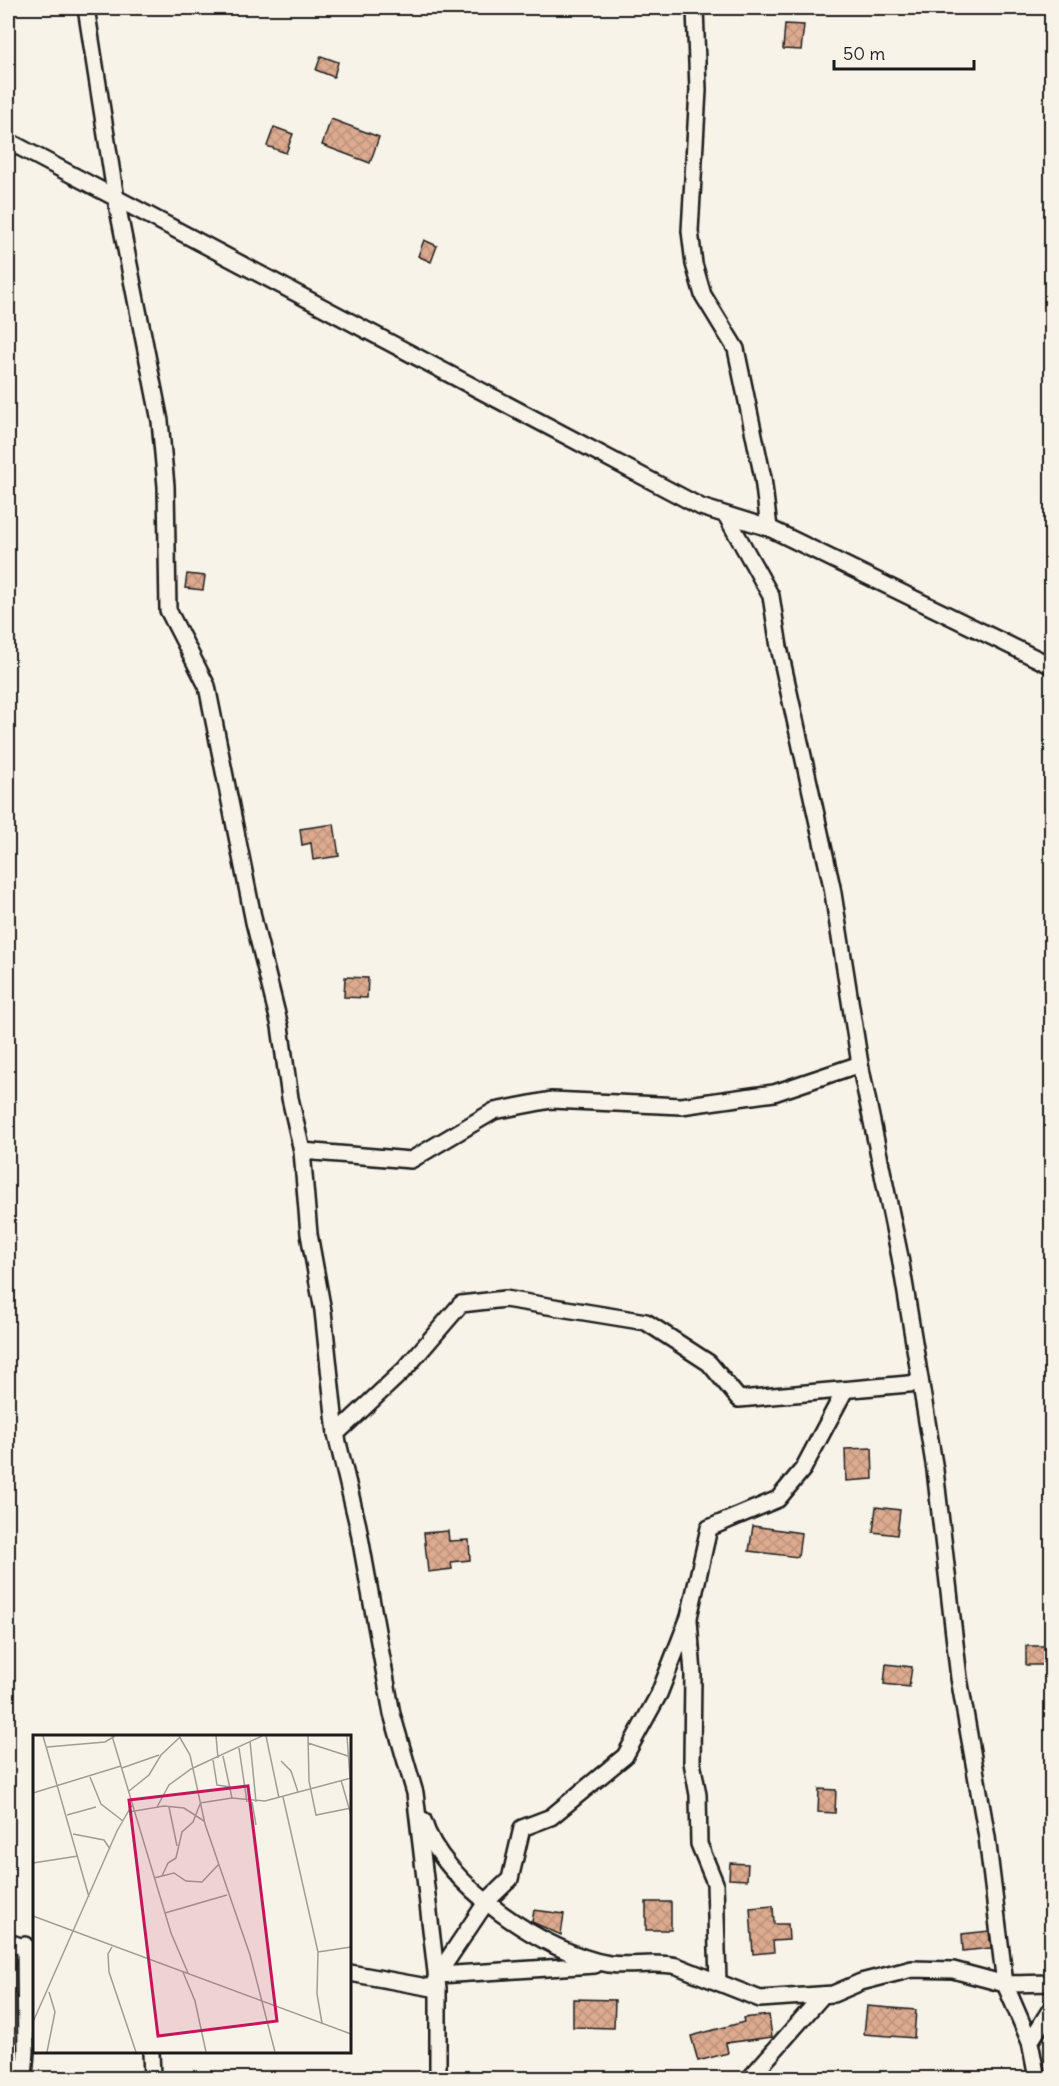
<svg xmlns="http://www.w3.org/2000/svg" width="1059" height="2086" viewBox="0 0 1059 2086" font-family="Delius,sans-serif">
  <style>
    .building { fill: url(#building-cross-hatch); stroke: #1c1c1c; stroke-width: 1.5 }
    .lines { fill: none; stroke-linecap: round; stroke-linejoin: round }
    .street-casing { stroke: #1c1c1c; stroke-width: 20 }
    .street { stroke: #f7f3e8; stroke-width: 15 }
    .inset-road { fill: none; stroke: #9f9d96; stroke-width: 1.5 }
    .view { fill: #c2185b; fill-opacity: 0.15; stroke: #c2185b; stroke-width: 3 }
    .inset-edge { fill: none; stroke: #1c1c1c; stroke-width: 3 }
  </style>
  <defs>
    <pattern id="building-cross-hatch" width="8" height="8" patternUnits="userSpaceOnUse" patternTransform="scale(1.5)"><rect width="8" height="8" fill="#dcaa8f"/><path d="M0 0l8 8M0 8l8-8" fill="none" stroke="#bc927b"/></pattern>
  </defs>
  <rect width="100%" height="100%" fill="#f7f3e8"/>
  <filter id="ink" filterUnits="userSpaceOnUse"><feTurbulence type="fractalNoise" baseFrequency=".0167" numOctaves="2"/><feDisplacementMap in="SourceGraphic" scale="12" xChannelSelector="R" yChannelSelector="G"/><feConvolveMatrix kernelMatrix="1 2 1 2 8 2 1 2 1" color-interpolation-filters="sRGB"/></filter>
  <g filter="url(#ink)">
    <g class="building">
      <polygon points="785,24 804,25 801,50 783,49"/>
      <polygon points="321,56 338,62 334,77 316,70"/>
      <polygon points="331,119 379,137 370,163 322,145"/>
      <polygon points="274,127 293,134 286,153 267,146"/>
      <polygon points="424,240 437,246 431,262 418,256"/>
      <polygon points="187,574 205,576 203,590 185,588"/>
      <polygon points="334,824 339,856 313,860 311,843 302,845 300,829"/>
      <polygon points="345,977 368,978 367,998 344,997"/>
      <polygon points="872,1448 873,1479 846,1481 845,1449"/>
      <polygon points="876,1507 900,1510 897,1535 873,1532"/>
      <polygon points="753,1526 801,1533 798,1557 749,1551"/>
      <polygon points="448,1531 449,1541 469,1540 470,1560 451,1562 452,1569 428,1572 424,1533"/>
      <rect x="1026" y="1646" width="19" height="19"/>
      <polygon points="886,1664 912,1667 909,1687 884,1684"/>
      <polygon points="819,1789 836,1790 835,1813 818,1812"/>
      <polygon points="730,1863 748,1864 747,1880 729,1879"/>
      <rect x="646" y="1902" width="25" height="28"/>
      <polygon points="773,1906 774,1924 788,1924 789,1940 773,1941 774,1952 753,1954 750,1908"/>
      <polygon points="534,1910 564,1914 561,1935 532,1922"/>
      <polygon points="989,1931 991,1948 963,1951 962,1934"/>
      <polygon points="573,1999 615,2000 614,2028 573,2027"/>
      <polygon points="867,2006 916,2010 914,2038 864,2034"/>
      <polygon points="769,2015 772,2037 726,2043 728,2053 698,2061 691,2036 744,2022 743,2018"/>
    </g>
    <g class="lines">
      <defs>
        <g id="street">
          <polyline points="86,8 116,199 160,421 166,486 168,610 207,686 254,922 280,1026 290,1098 302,1151 309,1234 323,1311 336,1434 358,1526 392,1714 415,1793 438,1989 438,2078"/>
          <polyline points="695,8 698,90 690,231 694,264 703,295 736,349 763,478 769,528"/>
          <polyline points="8,141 701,507 769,528 1052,666"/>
          <polyline points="727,517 771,596 779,647 832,887 860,1064 900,1257 935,1470 959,1678 987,1837 1005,1984 1030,2042 1037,2078"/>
          <polyline points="302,1151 411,1160 494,1111 551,1100 681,1106 774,1093 860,1064"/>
          <polyline points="336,1434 405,1369 461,1304 505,1299 646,1322 709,1363 739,1399 920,1383"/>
          <polyline points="689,1620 693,1674 692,1762 698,1795 699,1844 715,1883 718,1982"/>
          <path d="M423,1820C441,1883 546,1954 609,1964C632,1967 654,1961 677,1966L760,1999L833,1994L861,1982L912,1969L953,1970L1005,1984L1052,1983"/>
          <polyline points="8,1942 33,1950"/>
          <polyline points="350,1973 438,1989"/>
          <polyline points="439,1975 595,1965"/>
          <polyline points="436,1977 487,1901 510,1879 522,1828 551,1817 625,1756 659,1694 689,1617 709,1528 778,1499 803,1469 845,1390"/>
          <polyline points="1030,2042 1052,2007"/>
          <polyline points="151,2052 152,2078"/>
          <polyline points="24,2078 26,2051 25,1945"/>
          <polyline points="750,2078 823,1995"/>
        </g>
      </defs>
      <use href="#street" class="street-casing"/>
      <use href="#street" class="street"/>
    </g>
  </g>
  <g transform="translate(33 1735)">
    <rect width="318" height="318" fill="#f7f3e8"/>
    <path class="inset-road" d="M10,1L56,162M79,1L138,198L155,238M146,1L157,20L172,89L217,220L242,317M183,1L185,23M233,1L246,63M275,1L276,46L283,80L318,73M314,1L317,43M217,6L223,67M275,8L315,21M14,12L72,7L82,1M206,13L214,67M190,21L199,63M180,25L184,50L198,52M248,26L258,36L265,57M89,33L126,20M57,42L68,69L90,86M308,45L318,80M96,56L116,40L128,20L146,3M0,58L88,31M250,62L285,217L284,259L289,288M219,67L223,90M167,68L199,63L232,66L318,43M124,72L136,50L158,34L229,1M136,72L144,111M96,77L131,71L151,73L171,86M34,80L63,72M40,99L71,105L77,114M0,128L45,121M129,141L135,128L143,123L149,97L160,87L167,69M121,143L141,138L153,146L169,147L186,129M132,178L194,160M0,181L318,299M79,212L75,219L76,237L103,317M285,217L318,212M150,237L162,266L173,317M0,287L84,96L99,70M14,317L22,277L16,257"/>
    <path class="view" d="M215,51L244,286L125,301L96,65Z"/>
    <rect width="318" height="318" class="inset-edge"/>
  </g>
  <rect width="1059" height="2086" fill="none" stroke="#f7f3e8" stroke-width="30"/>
  <rect x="15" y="15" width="1029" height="2056" fill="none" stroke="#1c1c1c" stroke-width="2" filter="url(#ink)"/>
  <path d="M834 60v9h140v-9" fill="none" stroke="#1c1c1c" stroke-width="3"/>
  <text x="843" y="60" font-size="18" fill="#1c1c1c" stroke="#f7f3e8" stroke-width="4.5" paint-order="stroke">50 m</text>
</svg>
